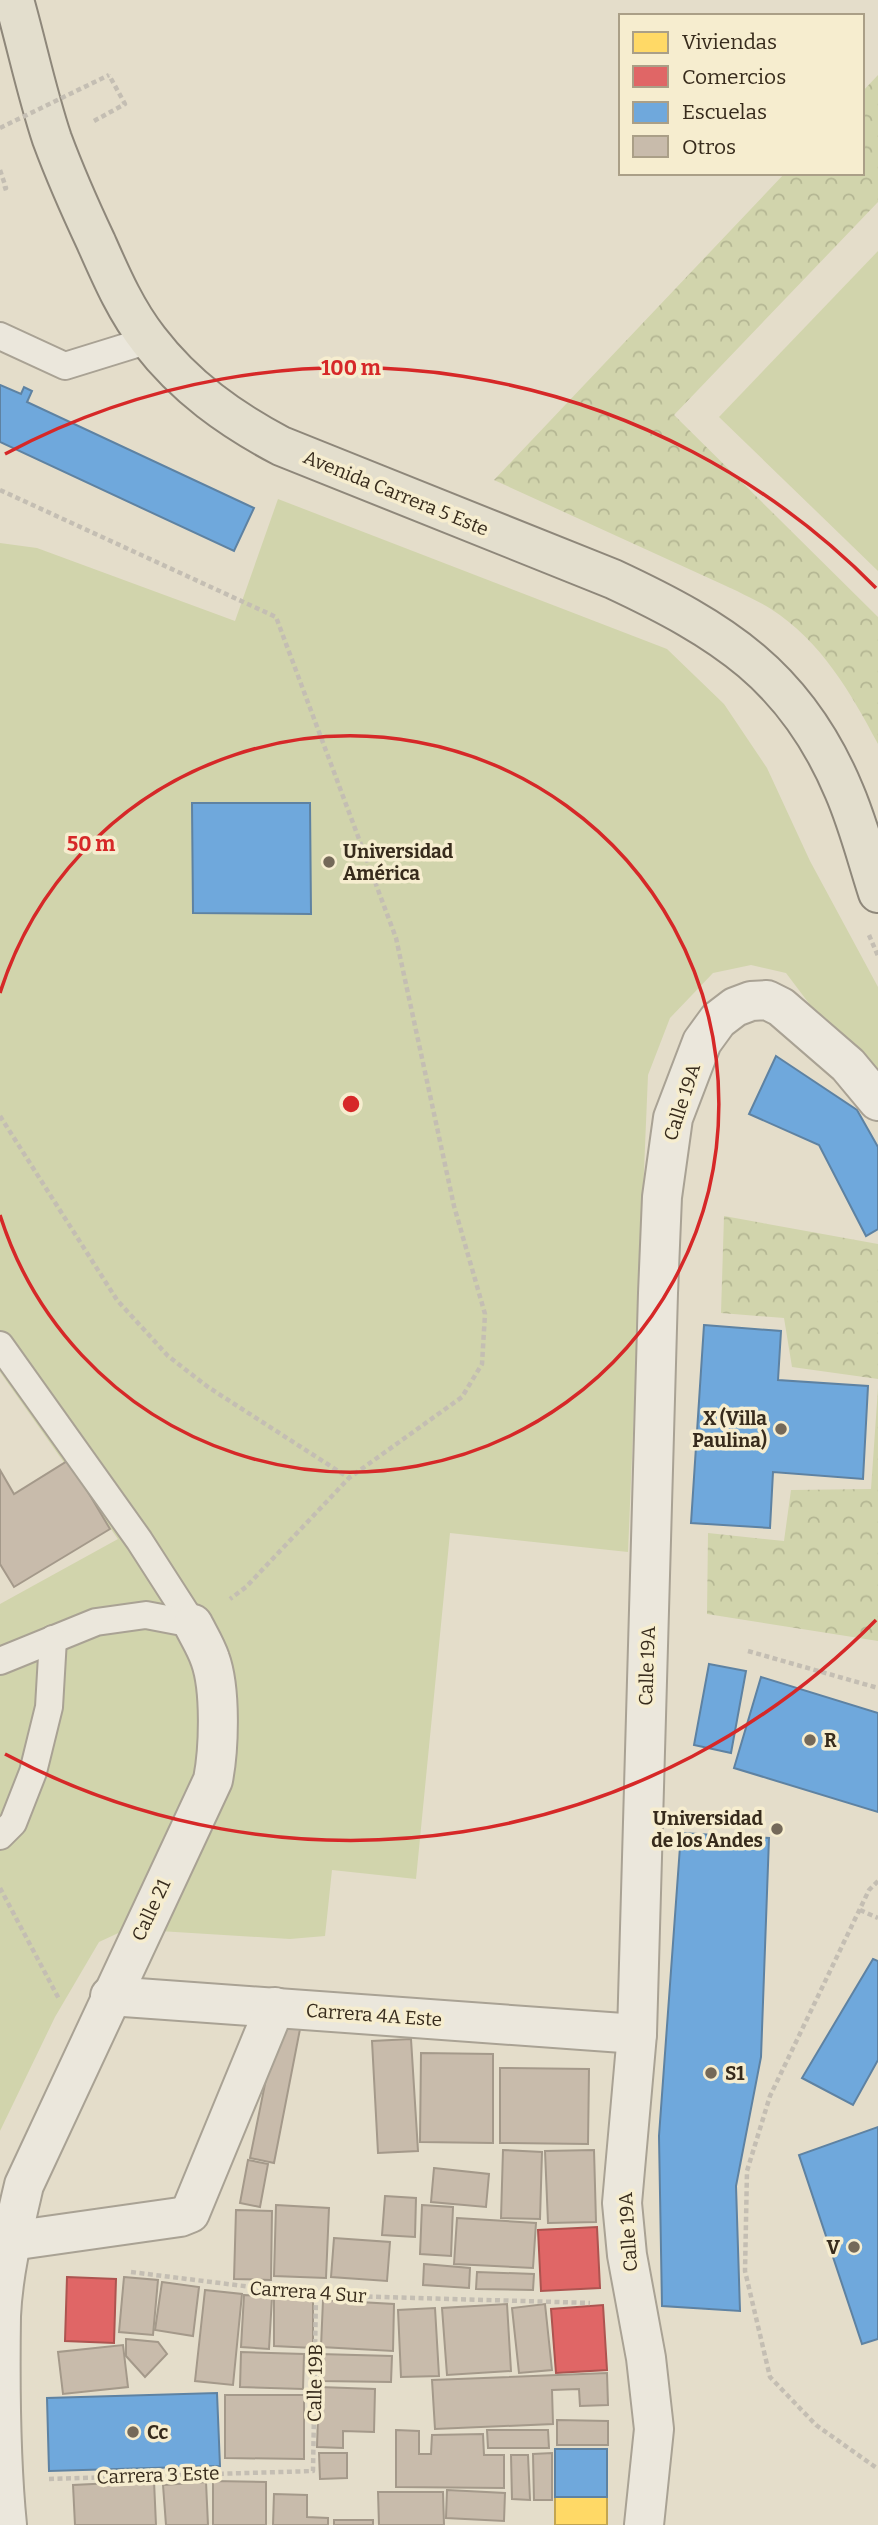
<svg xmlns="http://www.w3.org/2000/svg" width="878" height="2525" viewBox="0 0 878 2525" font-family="Bitter,serif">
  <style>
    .grass { fill: #d1d4ac }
    .forest { fill: url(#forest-crowns) }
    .homes { fill: #ffd966; stroke: #c3a550; stroke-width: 2 }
    .shops { fill: #e06666; stroke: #ad5450; stroke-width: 2 }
    .schools { fill: #6fa8dc; stroke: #5e82a2; stroke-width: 2 }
    .building { fill: #c8bbab; stroke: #a4998a; stroke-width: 2 }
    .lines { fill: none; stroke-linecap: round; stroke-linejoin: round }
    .service-casing { stroke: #a9a294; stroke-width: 30 }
    .minor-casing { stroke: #a9a294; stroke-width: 42 }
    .primary-casing { stroke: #8e877a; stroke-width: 42 }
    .path { stroke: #c4beb3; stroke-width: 4.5; stroke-dasharray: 5 3.5; stroke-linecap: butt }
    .service { stroke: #ebe7dc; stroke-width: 26 }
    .minor { stroke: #ebe7dc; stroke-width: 38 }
    .primary { stroke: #e3decd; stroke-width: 38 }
    .path-bridge { stroke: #c4beb3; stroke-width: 4.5; stroke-dasharray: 5 3.5; stroke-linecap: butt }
    .ring { fill: none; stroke: #d62828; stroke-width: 3.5 }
    .poi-dot { fill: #746959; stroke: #f6edcf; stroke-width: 2.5 }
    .labels { text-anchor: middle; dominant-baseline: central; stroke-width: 7; stroke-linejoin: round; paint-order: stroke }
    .street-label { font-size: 19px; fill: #372b1c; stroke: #f6edcf }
    .poi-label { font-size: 19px; font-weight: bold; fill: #372b1c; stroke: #f6edcf; text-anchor: start }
    .centre { fill: #d62828; stroke: #f6edcf; stroke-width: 3.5 }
    .ring-label { font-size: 21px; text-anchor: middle; font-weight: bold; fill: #d62828; stroke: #f6edcf; stroke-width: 7; stroke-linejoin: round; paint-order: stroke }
  </style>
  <defs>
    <pattern id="forest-crowns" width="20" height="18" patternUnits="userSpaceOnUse" patternTransform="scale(1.75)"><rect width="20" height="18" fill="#d1d4ac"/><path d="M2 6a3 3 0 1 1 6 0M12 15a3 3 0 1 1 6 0" fill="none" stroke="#b4b693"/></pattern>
  </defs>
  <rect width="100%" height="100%" fill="#e4ddca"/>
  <g class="grass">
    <polygon points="878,251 878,571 719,417"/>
    <polygon points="278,499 667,649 724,704 767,768 810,861 878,987 878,1075 820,1018 786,973 751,965 713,973 670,1018 648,1075 628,1552 450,1533 416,1879 332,1870 325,1936 290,1939 127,1929 99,1942 55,2017 0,2131 0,1604 118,1539 0,1372 0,543 37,548 235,621"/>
  </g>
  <g class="forest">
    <path d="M878,75V202L674,415L878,617V744C851,693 821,641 771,609C760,602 748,597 737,591L494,480L785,173H862V92Z"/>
    <polygon points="724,1216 878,1244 878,1379 792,1367 784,1318 721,1313"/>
    <polygon points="878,1388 878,1641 707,1614 708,1533 784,1541 791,1490 871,1489"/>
  </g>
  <rect class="homes" x="555" y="2497" width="52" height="28"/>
  <g class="shops">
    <polygon points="597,2227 600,2288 541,2291 538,2230"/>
    <polygon points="67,2277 116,2279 114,2343 65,2341"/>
    <polygon points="603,2305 607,2370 556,2373 551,2309"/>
  </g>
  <g class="schools">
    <polygon points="0,385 21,394 24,387 32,391 27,402 254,508 234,551 0,442"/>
    <polygon points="192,803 310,803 311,914 193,913"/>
    <polygon points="776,1056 857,1110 878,1147 878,1229 866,1236 819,1145 749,1114"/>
    <polygon points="704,1325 781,1331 778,1380 868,1386 863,1479 773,1472 770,1528 691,1523"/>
    <polygon points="709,1664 746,1671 731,1753 694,1745"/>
    <polygon points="761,1677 878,1713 878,1812 734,1768"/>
    <polygon points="681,1833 769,1838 761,2057 736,2186 740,2311 662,2306 659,2136"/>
    <polygon points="873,1959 878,1961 878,2060 853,2105 802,2078"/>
    <polygon points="878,2127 878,2339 862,2344 799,2155"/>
    <polygon points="217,2393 220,2466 49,2471 47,2398"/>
    <rect x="555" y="2449" width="52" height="48"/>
  </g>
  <g class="building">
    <polygon points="69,1460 110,1529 14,1587 0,1564 0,1470 14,1494"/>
    <polygon points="278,2020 301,2024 274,2163 250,2158"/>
    <polygon points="411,2039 418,2151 378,2153 372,2041"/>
    <polygon points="421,2053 493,2054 493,2143 420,2142"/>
    <polygon points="500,2068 589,2069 588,2144 500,2143"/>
    <polygon points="503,2150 542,2152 540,2219 501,2218"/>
    <polygon points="594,2150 596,2222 548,2223 545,2151"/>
    <polygon points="248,2160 268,2164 260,2207 240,2203"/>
    <polygon points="434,2168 489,2174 486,2207 431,2202"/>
    <polygon points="385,2196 416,2198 415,2237 382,2235"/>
    <polygon points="276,2205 329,2208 326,2278 274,2276"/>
    <polygon points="422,2205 453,2207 451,2256 420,2254"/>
    <polygon points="236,2210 272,2211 271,2280 234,2279"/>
    <polygon points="457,2218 536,2223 533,2268 454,2264"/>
    <polygon points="334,2238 390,2242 387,2281 331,2277"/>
    <polygon points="424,2264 470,2268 469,2288 423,2285"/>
    <polygon points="477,2272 534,2274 533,2290 476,2289"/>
    <polygon points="124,2277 158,2280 153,2335 119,2332"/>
    <polygon points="162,2282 199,2287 193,2336 155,2330"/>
    <polygon points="205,2290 242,2294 233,2385 195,2381"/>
    <polygon points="244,2295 272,2297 269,2349 241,2347"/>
    <polygon points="274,2298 313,2299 313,2348 274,2346"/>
    <polygon points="323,2300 394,2304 393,2351 321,2347"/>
    <polygon points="507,2304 511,2371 447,2375 442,2308"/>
    <polygon points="545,2304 552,2370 519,2373 512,2308"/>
    <polygon points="435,2308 439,2376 401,2377 398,2310"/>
    <polygon points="126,2339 158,2342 167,2354 145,2377 126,2356"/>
    <polygon points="123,2345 128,2387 63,2394 58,2352"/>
    <polygon points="241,2352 304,2354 303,2389 240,2387"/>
    <polygon points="319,2354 392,2356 391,2382 319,2381"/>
    <polygon points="607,2373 608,2405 580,2406 579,2389 552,2390 553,2424 435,2429 432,2380"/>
    <polygon points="319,2387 375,2389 374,2432 343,2431 343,2448 317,2447"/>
    <polygon points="225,2395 304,2395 304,2459 225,2458"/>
    <polygon points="557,2420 608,2421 608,2445 557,2445"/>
    <polygon points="396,2430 419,2431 419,2454 431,2454 432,2435 483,2434 484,2455 504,2455 504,2488 396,2487"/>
    <polygon points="487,2430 548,2430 549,2448 488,2448"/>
    <polygon points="319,2453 347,2453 347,2478 320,2479"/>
    <polygon points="552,2453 552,2500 534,2500 533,2454"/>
    <polygon points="511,2455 528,2455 530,2500 512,2499"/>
    <polygon points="154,2481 156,2525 75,2525 73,2485"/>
    <polygon points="213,2481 266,2482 266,2525 213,2525"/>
    <polygon points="206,2482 208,2525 166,2525 163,2485"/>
    <polygon points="447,2490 505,2493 504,2521 446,2518"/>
    <polygon points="378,2492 443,2492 444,2525 379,2525"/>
    <polygon points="274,2494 307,2495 307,2517 328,2518 328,2525 273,2525"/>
    <rect x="334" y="2520" width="39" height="5"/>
  </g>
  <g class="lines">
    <defs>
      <g id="service">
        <polyline points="0,336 65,366 149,340"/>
        <polyline points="0,1345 139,1540 193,1624"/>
        <polyline points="0,1661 96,1622 146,1615 193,1624"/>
        <polyline points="0,1836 13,1823 33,1772 49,1707 53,1639"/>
      </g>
      <g id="minor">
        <polyline points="110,1996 637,2034"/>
        <polyline points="11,2241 180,2217 190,2213 275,2007"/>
        <path d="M7,2525C0,2456 0,2385 1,2316C3,2272 14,2228 24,2185L213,1780C219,1749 221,1689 210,1659C206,1647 199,1636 193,1624"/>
        <polyline points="644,2525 654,2429 646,2358 627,2255 622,2203 637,2034 658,1293 662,1197 673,1118 702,1042 718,1020 735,1007 751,1001 767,1000 781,1007 848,1065 878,1101"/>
      </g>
      <path id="primary" d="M14,0C27,46 37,94 52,139C65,174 80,208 96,242C111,276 126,311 149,340C185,387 230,419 281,446L613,579C722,630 796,676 844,791C858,823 867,859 878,893"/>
    </defs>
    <use href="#service" class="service-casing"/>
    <use href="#minor" class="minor-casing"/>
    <use href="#primary" class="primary-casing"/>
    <g class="path">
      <polyline points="94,121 125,104 109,75"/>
      <polyline points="0,170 6,188 0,190"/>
      <polyline points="0,490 276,617 396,938 454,1206 485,1314 482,1364 462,1397 349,1478 246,1587 230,1599"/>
      <polyline points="869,935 878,956"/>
      <polyline points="0,1116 117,1300 168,1356 208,1387 349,1478"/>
      <polyline points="748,1651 878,1688"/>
      <polyline points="878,1881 869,1890 770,2096 747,2171 745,2271 770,2377 816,2425 878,2469"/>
      <polyline points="0,1888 59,1999"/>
      <polyline points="860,1910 878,1918"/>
      <polyline points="131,2272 316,2295 590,2303"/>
      <polyline points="49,2479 313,2471 316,2295"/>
    </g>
    <use href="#service" class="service"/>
    <use href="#minor" class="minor"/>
    <use href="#primary" class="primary"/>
    <polyline class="path-bridge" points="0,128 109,75"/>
  </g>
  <g class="ring">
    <path d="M0 993A368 368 0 1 1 0 1215"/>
    <path d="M876 1620A736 736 0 0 1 5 1754M5 454A736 736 0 0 1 876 588"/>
  </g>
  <g class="poi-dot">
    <circle cx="329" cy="862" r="7"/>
    <circle cx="781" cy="1429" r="7"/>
    <circle cx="810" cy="1740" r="7"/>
    <circle cx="777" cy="1829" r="7"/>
    <circle cx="711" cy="2073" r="7"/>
    <circle cx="854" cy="2247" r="7"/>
    <circle cx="133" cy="2432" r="7"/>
  </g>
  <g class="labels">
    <g class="street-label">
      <text transform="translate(396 493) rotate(22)">Avenida Carrera 5 Este</text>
      <text transform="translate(682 1102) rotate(-72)">Calle 19A</text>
      <text transform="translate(647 1666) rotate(-88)">Calle 19A</text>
      <text transform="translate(151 1910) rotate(-65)">Calle 21</text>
      <text transform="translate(374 2015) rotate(4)">Carrera 4A Este</text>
      <text transform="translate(628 2232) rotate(-94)">Calle 19A</text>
      <text transform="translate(308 2292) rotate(4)">Carrera 4 Sur</text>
      <text transform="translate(315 2383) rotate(-89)">Calle 19B</text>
      <text transform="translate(158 2475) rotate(-2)">Carrera 3 Este</text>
    </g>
    <g class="poi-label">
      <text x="343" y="851">Universidad<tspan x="343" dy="22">América</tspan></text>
      <text x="767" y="1418" text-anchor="end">X (Villa<tspan x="767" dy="22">Paulina)</tspan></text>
      <text x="824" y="1740">R</text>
      <text x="763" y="1818" text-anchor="end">Universidad<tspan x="763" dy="22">de los Andes</tspan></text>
      <text x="725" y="2073">S1</text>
      <text x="840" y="2247" text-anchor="end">V</text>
      <text x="147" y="2432">Cc</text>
    </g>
  </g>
  <circle cx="351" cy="1104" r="10" class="centre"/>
  <g class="ring-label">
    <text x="351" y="375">100 m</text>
    <text x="91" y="851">50 m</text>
  </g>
  <rect x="619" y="14" width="245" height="161" fill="#f6edcf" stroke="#aa9f87" stroke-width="2"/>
  <rect x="633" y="32" width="35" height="21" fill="#ffd966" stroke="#aa9f87" stroke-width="2"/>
  <text x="682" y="49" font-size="21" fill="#372b1c">Viviendas</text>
  <rect x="633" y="66" width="35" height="21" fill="#e06666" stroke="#aa9f87" stroke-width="2"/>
  <text x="682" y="84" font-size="21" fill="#372b1c">Comercios</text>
  <rect x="633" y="102" width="35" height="21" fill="#6fa8dc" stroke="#aa9f87" stroke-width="2"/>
  <text x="682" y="119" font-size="21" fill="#372b1c">Escuelas</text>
  <rect x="633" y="136" width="35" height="21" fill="#c8bbab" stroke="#aa9f87" stroke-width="2"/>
  <text x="682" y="154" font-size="21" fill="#372b1c">Otros</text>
</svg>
